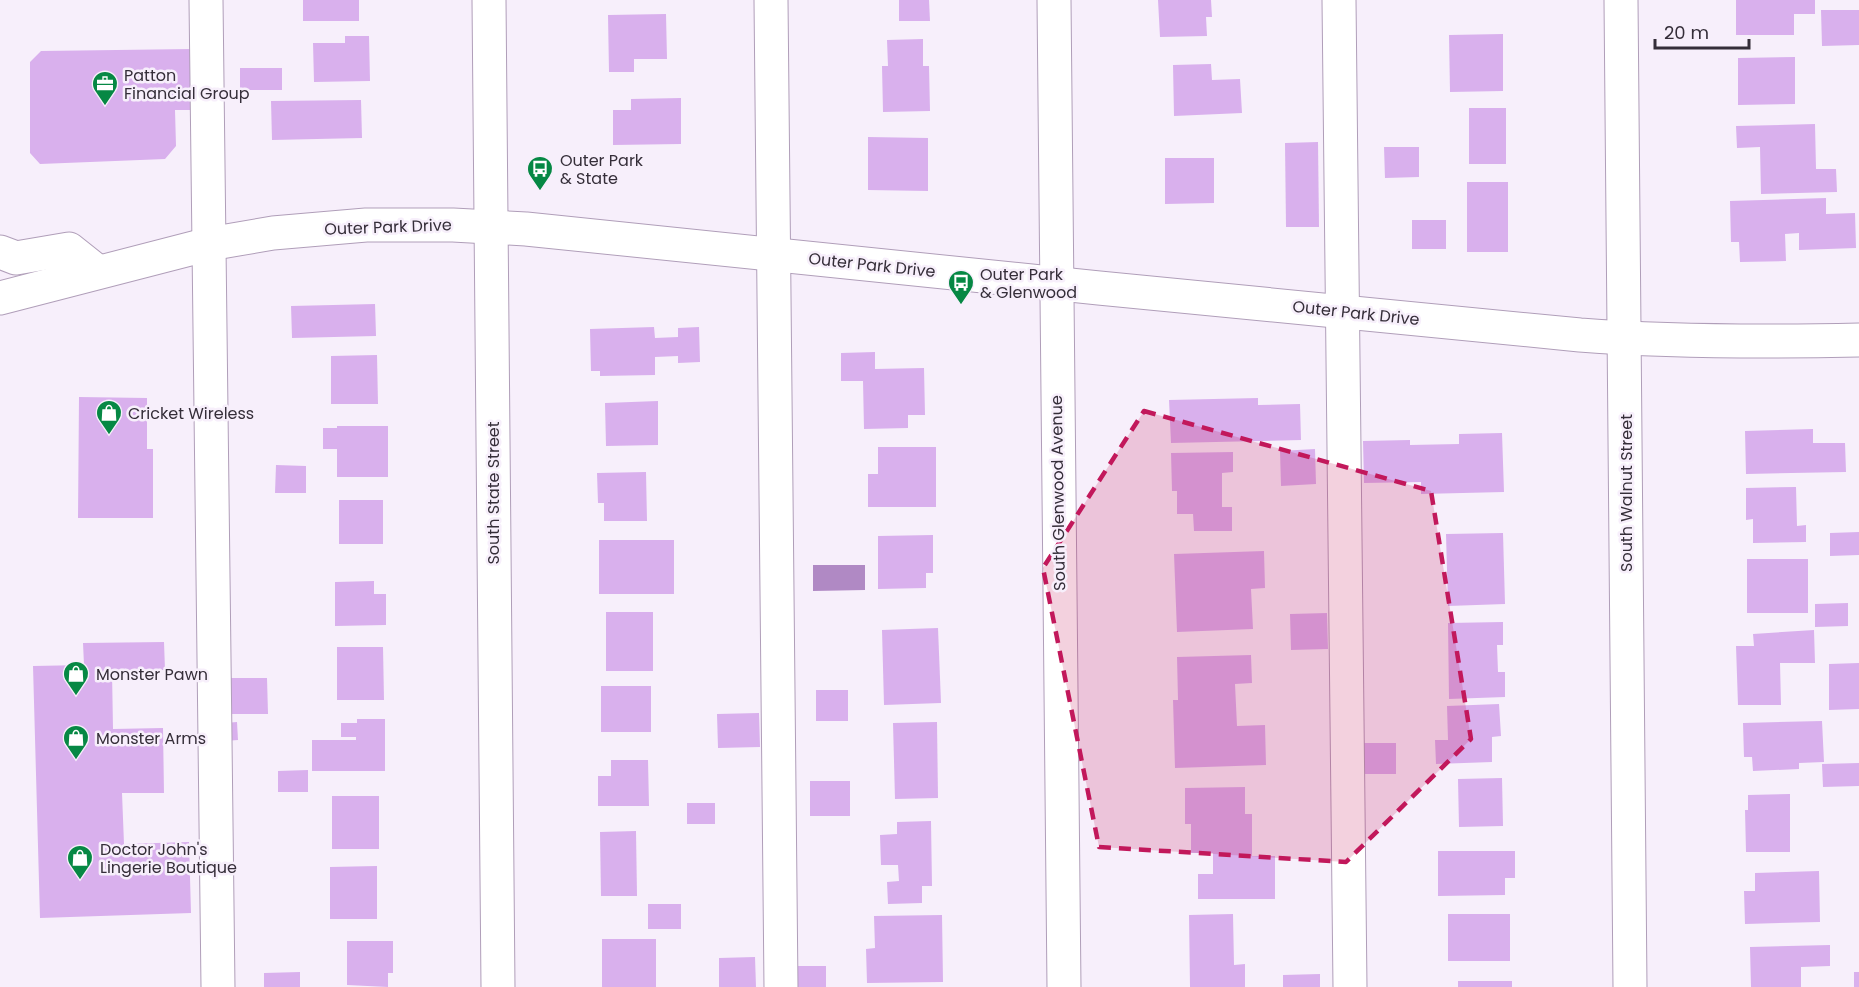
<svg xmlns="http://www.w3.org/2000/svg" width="1859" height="987" viewBox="0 0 1859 987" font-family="Poppins,sans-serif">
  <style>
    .water { fill: #b089c4 }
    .building { fill: #d9b0ed }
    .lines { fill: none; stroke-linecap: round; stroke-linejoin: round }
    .minor-casing { stroke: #b09eb9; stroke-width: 35 }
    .major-casing { stroke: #b09eb9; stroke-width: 35 }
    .minor { stroke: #fff; stroke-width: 33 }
    .major { stroke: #fff; stroke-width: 33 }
    .marked { fill: #c2185b; fill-opacity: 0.2; stroke: #c2185b; stroke-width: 4.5; stroke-dasharray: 12 8; stroke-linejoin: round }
    .labels { text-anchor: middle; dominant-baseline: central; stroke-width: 5; stroke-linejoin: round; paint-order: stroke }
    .poi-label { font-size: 16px; fill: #352e39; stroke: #f7effb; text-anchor: start }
    .street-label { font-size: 16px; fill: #352e39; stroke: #f7effb }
  </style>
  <rect width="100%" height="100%" fill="#f7effb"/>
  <polygon class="water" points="813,565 865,565 865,590 813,591"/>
  <g class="building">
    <rect x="303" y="0" width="56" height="21"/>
    <polygon points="899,0 929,0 930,21 899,21"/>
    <polygon points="1158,0 1211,0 1212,17 1206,17 1207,36 1160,37"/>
    <polygon points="1736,0 1815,0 1815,14 1794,14 1794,35 1736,35"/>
    <polygon points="1821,10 1859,10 1859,45 1822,46"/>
    <polygon points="666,14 667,59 634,59 634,72 609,72 608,15"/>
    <polygon points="1503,34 1503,91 1450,92 1449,35"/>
    <polygon points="345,36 369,36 370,81 314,82 313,43 345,43"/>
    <polygon points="923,39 923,66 929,66 930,111 883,112 882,66 888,66 887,40"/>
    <polygon points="192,49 192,110 175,110 176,146 165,159 40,164 30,153 30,62 41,51"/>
    <polygon points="1795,57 1795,104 1738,105 1738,58"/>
    <polygon points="1211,64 1212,80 1240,79 1242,113 1174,116 1173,65"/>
    <rect x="240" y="68" width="42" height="22"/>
    <polygon points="681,98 681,144 613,145 613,110 631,110 631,99"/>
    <polygon points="361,100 362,138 272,140 271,101"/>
    <rect x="1469" y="108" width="37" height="56"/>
    <polygon points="1815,124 1816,169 1836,169 1837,192 1761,194 1760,147 1737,148 1736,126"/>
    <polygon points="868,137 928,138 928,191 868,190"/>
    <polygon points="1318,142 1319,227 1286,227 1285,143"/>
    <polygon points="1384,147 1419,147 1419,177 1385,178"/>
    <polygon points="1165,158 1214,158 1214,203 1165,204"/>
    <rect x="1467" y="182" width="41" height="70"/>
    <polygon points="1826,198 1826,214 1855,213 1856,248 1799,250 1799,233 1785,234 1786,261 1740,262 1739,242 1731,242 1730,201"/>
    <rect x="1412" y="220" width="34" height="29"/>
    <polygon points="375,304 376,336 292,338 291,306"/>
    <polygon points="654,327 655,338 678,337 678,328 699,327 700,362 678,363 678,356 655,357 655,375 600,376 600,371 591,371 590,329"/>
    <polygon points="875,352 875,369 924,368 925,415 908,415 908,428 864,429 863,381 841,381 841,353"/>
    <polygon points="377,355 378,404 331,404 331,356"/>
    <polygon points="79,397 147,398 147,449 153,449 153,518 78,518"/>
    <polygon points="1258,398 1258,405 1300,404 1301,440 1171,443 1169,400"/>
    <polygon points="658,401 658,445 606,446 605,403"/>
    <polygon points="337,426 388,426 388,477 337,477 337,449 323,449 323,428 337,428"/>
    <polygon points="1813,429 1813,443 1845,443 1846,472 1746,474 1745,431"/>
    <polygon points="1502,433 1504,492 1421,494 1421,482 1364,483 1363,441 1410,440 1410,445 1459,444 1459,434"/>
    <polygon points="878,447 936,447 936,507 868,507 868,474 878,474"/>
    <polygon points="1315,449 1316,484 1281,486 1280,451"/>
    <polygon points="1233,452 1233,472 1222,473 1222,507 1232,507 1232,531 1194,531 1193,514 1177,514 1177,491 1172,491 1171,453"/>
    <polygon points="276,465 306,466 306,493 275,493"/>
    <polygon points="646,472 647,521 604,521 604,503 598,503 597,473"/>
    <polygon points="1796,487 1797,526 1806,525 1806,542 1753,543 1753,519 1746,520 1746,488"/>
    <rect x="339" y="500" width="44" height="44"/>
    <polygon points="1859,532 1859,555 1830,556 1830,533"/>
    <polygon points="1503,533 1505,604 1448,606 1446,534"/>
    <polygon points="933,535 933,573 926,573 926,588 878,589 878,536"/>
    <rect x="599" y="540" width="75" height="54"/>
    <polygon points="1264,551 1265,588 1251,589 1253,629 1177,632 1174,554"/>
    <rect x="1747" y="559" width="61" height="54"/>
    <polygon points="374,581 374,594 386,594 386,625 335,626 335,582"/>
    <polygon points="1848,603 1848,626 1815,627 1815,604"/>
    <rect x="606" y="612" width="47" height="59"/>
    <polygon points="1327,613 1328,649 1291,650 1290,614"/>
    <polygon points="1503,622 1503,645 1497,645 1498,672 1505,672 1505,697 1449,699 1448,623"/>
    <polygon points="938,628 941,703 884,705 882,630"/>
    <polygon points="1814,630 1815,663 1780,663 1781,705 1738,705 1736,646 1754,646 1753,634"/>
    <polygon points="164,642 165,670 112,671 113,729 163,728 164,793 122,793 124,844 189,842 191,913 40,918 33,666 84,665 83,643"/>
    <polygon points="337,647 383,647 384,700 337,700"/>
    <polygon points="1251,655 1252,683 1235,684 1237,726 1265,725 1266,765 1175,768 1173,700 1178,700 1177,657"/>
    <polygon points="1859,663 1859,709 1829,710 1829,664"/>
    <polygon points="228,678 267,678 268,714 228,714"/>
    <rect x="601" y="686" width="50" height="46"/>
    <rect x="816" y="690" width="32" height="31"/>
    <polygon points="1499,704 1501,736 1492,737 1492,762 1436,764 1435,740 1448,740 1447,706"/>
    <polygon points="759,713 760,747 718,748 717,714"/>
    <polygon points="357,719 385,719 385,771 312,771 312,740 356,740 356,737 341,737 341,723 357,723"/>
    <polygon points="1822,721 1824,762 1799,763 1799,769 1753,771 1752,757 1744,757 1743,723"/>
    <polygon points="237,722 238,740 225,741 224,723"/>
    <polygon points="937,722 938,798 895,799 893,723"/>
    <rect x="1360" y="743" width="36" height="31"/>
    <polygon points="611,760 648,760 649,806 598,806 598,776 611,776"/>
    <polygon points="1859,763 1859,786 1823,787 1822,764"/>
    <polygon points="308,770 308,792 278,792 278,771"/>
    <polygon points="1502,778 1503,826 1459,827 1458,779"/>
    <rect x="810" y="781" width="40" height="35"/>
    <polygon points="1245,787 1245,814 1252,814 1252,856 1275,856 1275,899 1198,899 1198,874 1213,874 1213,853 1191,853 1191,824 1185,824 1185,788"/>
    <polygon points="1790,794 1790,852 1746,852 1745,810 1748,810 1748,795"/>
    <rect x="332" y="796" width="47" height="53"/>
    <rect x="687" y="803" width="28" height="21"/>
    <polygon points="931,821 932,886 922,886 922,903 888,904 887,882 899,881 898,865 881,865 880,835 897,834 897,822"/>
    <polygon points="636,831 637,896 601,896 600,832"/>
    <polygon points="1438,851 1515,851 1515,878 1505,878 1505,895 1438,896"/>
    <polygon points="377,866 377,919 330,919 330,867"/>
    <polygon points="1819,871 1820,922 1745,924 1744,891 1755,891 1755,873"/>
    <rect x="648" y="904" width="33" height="25"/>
    <polygon points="1233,914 1234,965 1245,964 1245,987 1190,987 1189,915"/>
    <rect x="1448" y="914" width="62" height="47"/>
    <polygon points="942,915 943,982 867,983 866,949 875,948 874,916"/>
    <rect x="602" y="939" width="54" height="48"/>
    <polygon points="347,941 393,941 393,973 388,973 388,987 347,985"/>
    <polygon points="1830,945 1830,966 1801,967 1801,987 1751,987 1750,947"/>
    <polygon points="755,957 756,987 719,987 719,958"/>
    <rect x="790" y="966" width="36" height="21"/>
    <polygon points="300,972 300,987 264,987 264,973"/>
    <rect x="1854" y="972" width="5" height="15"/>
    <polygon points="1320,974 1320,987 1283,987 1283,975"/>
    <rect x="1458" y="981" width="54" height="6"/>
  </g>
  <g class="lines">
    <defs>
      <g id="minor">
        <polyline points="206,0 218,987"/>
        <polyline points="489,0 498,987"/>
        <polyline points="771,0 781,987"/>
        <polyline points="1054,0 1064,987"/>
        <polyline points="1339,0 1350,987"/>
        <polyline points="1621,0 1630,987"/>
        <path d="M0,298L209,244L273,233L366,225H453L526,229L1099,288L1580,335C1673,342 1766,342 1859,340"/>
      </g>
      <polyline id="major" points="0,252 16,258 69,249 98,272"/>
    </defs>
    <use href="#minor" class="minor-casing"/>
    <use href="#major" class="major-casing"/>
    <use href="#minor" class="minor"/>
    <use href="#major" class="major"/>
  </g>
  <path class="marked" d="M1144,411L1431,491L1471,739L1346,862L1099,847L1043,568Z"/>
  <defs>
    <symbol id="office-pin" viewBox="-11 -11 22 30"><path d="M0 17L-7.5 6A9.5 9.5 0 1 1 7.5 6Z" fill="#068844" stroke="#f7effb"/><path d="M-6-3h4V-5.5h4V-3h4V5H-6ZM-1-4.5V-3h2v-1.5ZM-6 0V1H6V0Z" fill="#fff"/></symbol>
    <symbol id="bus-pin" viewBox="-11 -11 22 30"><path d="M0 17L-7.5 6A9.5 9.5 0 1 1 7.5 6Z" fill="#068844" stroke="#f7effb"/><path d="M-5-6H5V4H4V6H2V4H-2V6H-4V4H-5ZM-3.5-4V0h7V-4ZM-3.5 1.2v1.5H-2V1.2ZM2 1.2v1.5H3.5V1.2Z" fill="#fff"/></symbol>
    <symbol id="shop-pin" viewBox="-11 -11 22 30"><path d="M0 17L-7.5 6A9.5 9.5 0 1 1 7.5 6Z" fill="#068844" stroke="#f7effb"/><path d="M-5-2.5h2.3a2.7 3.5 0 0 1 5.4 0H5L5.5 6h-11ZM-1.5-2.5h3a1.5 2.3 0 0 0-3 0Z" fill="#fff"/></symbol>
  </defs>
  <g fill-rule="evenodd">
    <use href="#office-pin" x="90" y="69" width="30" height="40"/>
    <use href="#bus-pin" x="525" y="154" width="30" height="40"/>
    <use href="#bus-pin" x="946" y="268" width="30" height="40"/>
    <use href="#shop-pin" x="94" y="398" width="30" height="40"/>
    <use href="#shop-pin" x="61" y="659" width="30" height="40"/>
    <use href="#shop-pin" x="61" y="723" width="30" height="40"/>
    <use href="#shop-pin" x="65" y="843" width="30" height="40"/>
  </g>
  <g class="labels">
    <g class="poi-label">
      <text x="124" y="75">Patton<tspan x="124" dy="18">Financial Group</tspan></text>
      <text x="560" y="160">Outer Park<tspan x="560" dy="18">&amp; State</tspan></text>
      <text x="980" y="274">Outer Park<tspan x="980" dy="18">&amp; Glenwood</tspan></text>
      <text x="128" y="413">Cricket Wireless</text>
      <text x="96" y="674">Monster Pawn</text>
      <text x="96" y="738">Monster Arms</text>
      <text x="100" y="849">Doctor John's<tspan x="100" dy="18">Lingerie Boutique</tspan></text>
    </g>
    <g class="street-label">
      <text transform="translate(388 227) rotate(-2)">Outer Park Drive</text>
      <text transform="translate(872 265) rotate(6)">Outer Park Drive</text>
      <text transform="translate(1356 313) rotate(6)">Outer Park Drive</text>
      <text transform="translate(493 493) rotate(-90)">South State Street</text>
      <text transform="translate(1058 493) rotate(-91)">South Glenwood Avenue</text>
      <text transform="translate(1626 493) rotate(-90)">South Walnut Street</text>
    </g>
  </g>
  <path d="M1655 39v9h94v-9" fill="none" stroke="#352e39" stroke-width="3"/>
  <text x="1664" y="39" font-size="18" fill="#352e39" stroke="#f7effb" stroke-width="4.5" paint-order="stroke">20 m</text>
</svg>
